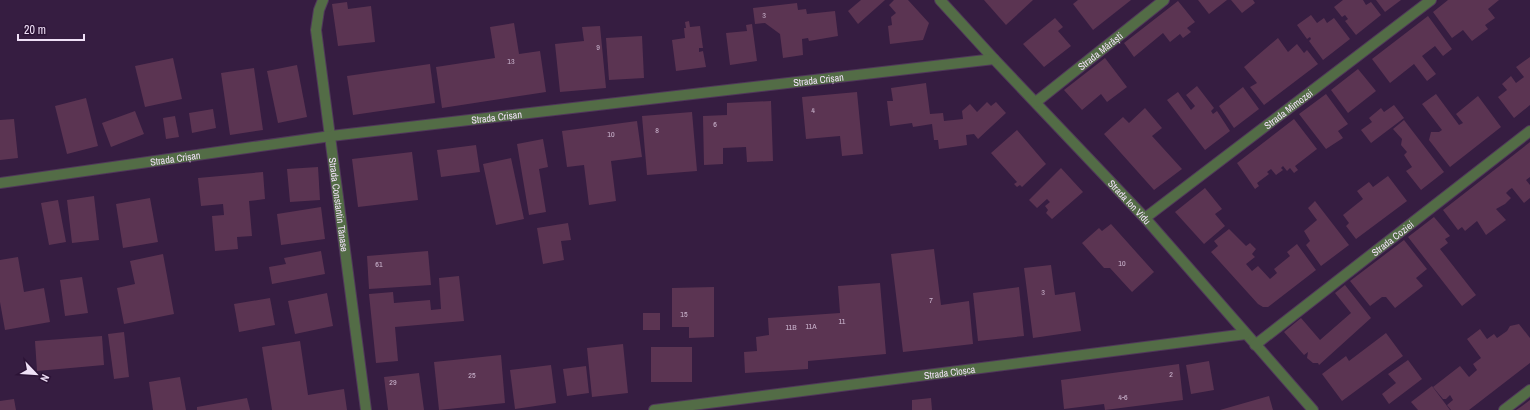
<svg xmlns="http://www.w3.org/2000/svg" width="1530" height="410" viewBox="0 0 1530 410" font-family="'Archivo Narrow',sans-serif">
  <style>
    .building { fill: #5b3452 }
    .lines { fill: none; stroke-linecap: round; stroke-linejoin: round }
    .street-casing { stroke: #50385a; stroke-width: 12 }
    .street { stroke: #536c46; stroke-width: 10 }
    .labels { text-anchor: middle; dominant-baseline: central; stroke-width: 4; stroke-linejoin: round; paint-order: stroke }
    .number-label { font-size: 8px; fill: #cbb5ce }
    .street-label { font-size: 10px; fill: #f0e0f7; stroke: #2c1336 }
  </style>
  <rect width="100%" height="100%" fill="#361d41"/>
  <g class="building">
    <polygon points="861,0 885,0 858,24 848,11"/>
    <polygon points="894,0 908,0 929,23 923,40 890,44 888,26 892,25 891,17 896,13 889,5"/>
    <polygon points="984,0 1033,0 1006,25"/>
    <polygon points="1078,0 1131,0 1093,30 1073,4"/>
    <polygon points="1198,0 1227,0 1209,14"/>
    <polygon points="1231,0 1253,0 1255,3 1242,13"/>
    <polygon points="1343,0 1363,0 1366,5 1371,2 1381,15 1356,35 1345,21 1348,19 1345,15 1342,17 1334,7"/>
    <polygon points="1376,0 1401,0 1385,12"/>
    <polygon points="1448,0 1499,0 1488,9 1495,18 1485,25 1488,29 1472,41 1463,30 1452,38 1433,12"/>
    <polygon points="1178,1 1195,22 1187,28 1191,32 1183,38 1180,34 1170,42 1163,33 1134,57 1124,43"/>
    <polygon points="347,2 348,9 371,6 375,42 338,46 332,4"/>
    <polygon points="797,3 798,10 806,9 807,14 835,11 838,36 809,41 808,38 802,39 803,55 783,58 780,34 765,23 755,24 753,8"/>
    <polygon points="1311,15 1317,23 1324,18 1327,23 1334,18 1350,39 1323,60 1309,41 1311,39 1310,37 1307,39 1297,25"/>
    <polygon points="1428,16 1452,49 1443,56 1435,46 1422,56 1436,74 1427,81 1414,64 1390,83 1372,59"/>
    <polygon points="1055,18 1063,27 1058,31 1071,46 1044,67 1023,44"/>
    <polygon points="689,21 690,27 700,26 703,48 699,48 699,52 703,51 706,67 676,71 672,40 685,38 684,28 686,28 685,22"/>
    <polygon points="514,23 519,54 540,51 546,92 442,108 436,67 495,58 490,27"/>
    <polygon points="752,24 757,61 730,65 726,33 747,31 746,25"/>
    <polygon points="600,26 606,88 560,92 555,44 584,41 582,27"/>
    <polygon points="642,36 644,78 609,80 606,38"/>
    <polygon points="1278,38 1288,52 1297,44 1304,53 1307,50 1318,64 1264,105 1250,87 1257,83 1244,67"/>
    <polygon points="1530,57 1530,105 1514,118 1498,97 1507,90 1502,84 1511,76 1516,83 1524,77 1516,67"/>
    <polygon points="173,58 182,99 145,107 135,66"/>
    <polygon points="1105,58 1127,87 1107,102 1101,94 1082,110 1064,90"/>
    <polygon points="430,64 435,103 353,115 347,76"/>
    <polygon points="297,65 307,117 278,123 267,71"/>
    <polygon points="254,68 263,130 230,135 221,73"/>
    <polygon points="1358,69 1376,91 1348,113 1331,90"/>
    <polygon points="926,83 930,114 943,113 944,121 963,119 962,111 970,104 977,112 987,102 991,106 996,102 1006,113 978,139 974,134 966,135 967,145 939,149 938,140 934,140 932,124 913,127 912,123 890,126 887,101 893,101 891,88"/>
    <polygon points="1197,86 1214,108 1211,111 1213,114 1217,111 1230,131 1205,150 1167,100 1178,92 1191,110 1195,106 1186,95"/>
    <polygon points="1243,87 1259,109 1234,128 1219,106"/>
    <polygon points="857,92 863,154 842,156 840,136 806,139 802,97"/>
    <polygon points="1326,94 1348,124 1338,131 1343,138 1326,149 1299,114"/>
    <polygon points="1436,94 1459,125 1463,123 1456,114 1478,96 1501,127 1450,167 1429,140 1431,132 1439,132 1442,130 1422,104"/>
    <polygon points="86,98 98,146 67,154 55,106"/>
    <polygon points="771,101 773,161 747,162 746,147 723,148 723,164 704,165 703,116 727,115 727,103"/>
    <polygon points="1394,105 1404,118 1371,143 1361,130 1372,122 1369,118 1381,108 1384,112"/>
    <polygon points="1145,108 1162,128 1152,136 1182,169 1154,190 1104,134 1123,117 1129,123"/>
    <polygon points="213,109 216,128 192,133 189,113"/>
    <polygon points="135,111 144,134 111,147 102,123"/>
    <polygon points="692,112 697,171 647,175 642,116"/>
    <polygon points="175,116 179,137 166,139 163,118"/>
    <polygon points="14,119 18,158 0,160 0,120"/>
    <polygon points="1294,119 1317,149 1295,166 1298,170 1294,173 1290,168 1287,171 1283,166 1281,168 1283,170 1276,175 1271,169 1267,172 1269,174 1257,183 1259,186 1255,189 1237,163"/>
    <polygon points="1404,120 1444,172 1421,190 1406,171 1412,167 1404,155 1407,152 1401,145 1402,139 1393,129"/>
    <polygon points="637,121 642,157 611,161 616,201 589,205 584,165 567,167 562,131"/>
    <polygon points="1017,130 1046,164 1022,187 1020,185 1017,187 1014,184 1017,182 991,153"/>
    <polygon points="543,139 548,167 539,169 546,212 529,215 517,144"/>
    <polygon points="1530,142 1530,177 1526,180 1530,185 1530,198 1524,203 1512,188 1509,190 1506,193 1511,198 1505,204 1496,209 1506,220 1486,235 1477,221 1465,231 1462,227 1458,230 1443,210"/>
    <polygon points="476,145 480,172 441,177 437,150"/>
    <polygon points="412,152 418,200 358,207 352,159"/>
    <polygon points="511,158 524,219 496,225 483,164"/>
    <polygon points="318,167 320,200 290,202 287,169"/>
    <polygon points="1061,168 1083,192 1052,219 1046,213 1048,210 1045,206 1050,202 1047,199 1037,208 1029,200"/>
    <polygon points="263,172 265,199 249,201 252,236 237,237 238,249 215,251 212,216 224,215 223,204 201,206 198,178"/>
    <polygon points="1388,176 1407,201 1356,239 1346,226 1349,223 1343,215 1363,199 1357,191 1369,182 1373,187"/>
    <polygon points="1205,188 1222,209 1215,214 1225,226 1204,244 1175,212"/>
    <polygon points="94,196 99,240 72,243 67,200"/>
    <polygon points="150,198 158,242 123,248 116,204"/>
    <polygon points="58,200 66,242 49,245 41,203"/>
    <polygon points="1315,201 1349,245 1321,266 1306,245 1310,241 1304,231 1317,220 1308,208"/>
    <polygon points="321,207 325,239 281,245 277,214"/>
    <polygon points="1434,217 1450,236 1445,239 1448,243 1440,249 1476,295 1462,306 1408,237"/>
    <polygon points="568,223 571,240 561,241 564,260 543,264 537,228"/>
    <polygon points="1111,224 1154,272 1132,292 1110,268 1104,268 1082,243 1099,228 1102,231"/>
    <polygon points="1229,229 1246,246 1250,243 1256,249 1252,254 1255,257 1246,264 1252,271 1258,266 1270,279 1277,273 1274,269 1290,256 1287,252 1297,244 1316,270 1268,307 1263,307 1258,304 1211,252 1218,246 1214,241"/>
    <polygon points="1404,240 1427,269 1416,278 1423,286 1395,308 1386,297 1382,297 1370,306 1350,281"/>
    <polygon points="934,249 941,305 969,301 973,344 903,352 891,254"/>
    <polygon points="321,251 325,274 272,284 269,267 286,264 284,258"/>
    <polygon points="428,251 431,285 369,289 367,256"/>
    <polygon points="163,254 174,314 124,324 117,288 135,284 130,261"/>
    <polygon points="18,257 24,292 44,288 50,322 5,330 0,302 0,260"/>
    <polygon points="1051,265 1055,295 1075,292 1081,331 1033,338 1024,268"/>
    <polygon points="459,276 464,321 395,327 398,361 376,363 369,294 393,292 394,303 430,300 431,310 441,309 439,278"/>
    <polygon points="82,277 88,313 65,316 60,280"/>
    <polygon points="880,283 886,354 808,361 808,369 745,373 744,352 757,351 756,337 769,335 768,318 840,313 838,286"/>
    <polygon points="1345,285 1371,318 1319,365 1318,363 1313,363 1307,358 1308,352 1304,355 1284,332 1301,318 1320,340 1351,313 1335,293"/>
    <polygon points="714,287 714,337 689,338 689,327 672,327 672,288"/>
    <polygon points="1019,287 1024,336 978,341 973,293"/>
    <polygon points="327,293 333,326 295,334 288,301"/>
    <polygon points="270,298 275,325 239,332 234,304"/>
    <rect x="643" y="313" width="17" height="17"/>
    <polygon points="1519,324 1530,338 1530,363 1469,410 1451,410 1447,405 1453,400 1450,395 1446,399 1443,399 1433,387 1460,366 1469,377 1477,370 1473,364 1481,358 1467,339 1480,329 1487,339 1494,334 1497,338 1507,331 1510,326"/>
    <polygon points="124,332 129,377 114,379 108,334"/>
    <polygon points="1386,333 1403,356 1342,401 1322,374 1346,356 1349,361"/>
    <polygon points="102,336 104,365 37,371 35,341"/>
    <polygon points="300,341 308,395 344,389 347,410 272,410 262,347"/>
    <polygon points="623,344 628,393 592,397 587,348"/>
    <rect x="651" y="347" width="41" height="35"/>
    <polygon points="501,355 505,403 439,410 434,362"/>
    <polygon points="1408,360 1422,379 1389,404 1382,394 1396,383 1388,374"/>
    <polygon points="1209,361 1214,390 1191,394 1186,365"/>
    <polygon points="1179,364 1183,400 1105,410 1104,404 1064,409 1061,380"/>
    <polygon points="551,365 556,403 515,409 510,370"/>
    <polygon points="586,366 589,393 567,396 563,369"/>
    <polygon points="419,373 424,410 388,410 384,377"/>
    <polygon points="180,377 186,410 153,410 149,382"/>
    <polygon points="1432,386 1450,410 1418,410 1411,402"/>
    <polygon points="1269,396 1273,410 1220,410"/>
    <polygon points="247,398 250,410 197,410 197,407"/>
    <polygon points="931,398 932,410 912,410 912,400"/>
    <polygon points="14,399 16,410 0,410 0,401"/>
    <polygon points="1530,400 1530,410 1516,410 1522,406"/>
  </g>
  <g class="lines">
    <defs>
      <g id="street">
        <path id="s1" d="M323,0L319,10L316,30L366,410"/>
        <path id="s2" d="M940,0L994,59L1145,218L1313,410"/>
        <path id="s3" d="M1036,102L1164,0"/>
        <path id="s4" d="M0,183L331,136L994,59"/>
        <path id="s5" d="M1145,218L1431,0"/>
        <path id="s6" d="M1255,345L1530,131"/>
        <path id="s7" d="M654,410L1246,334"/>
        <polyline points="1504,410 1530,390"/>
      </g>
    </defs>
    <use href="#street" class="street-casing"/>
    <use href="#street" class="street"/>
  </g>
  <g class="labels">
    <g class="number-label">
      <text x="764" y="15">3</text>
      <text x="598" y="47">9</text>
      <text x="511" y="61">13</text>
      <text x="813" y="110">4</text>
      <text x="715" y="124">6</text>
      <text x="657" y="130">8</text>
      <text x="611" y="134">10</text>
      <text x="1122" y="263">10</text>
      <text x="379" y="264">61</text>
      <text x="1043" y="292">3</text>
      <text x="931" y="300">7</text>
      <text x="684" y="314">15</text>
      <text x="842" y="321">11</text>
      <text x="811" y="326">11A</text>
      <text x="791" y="327">11B</text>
      <text x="1171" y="374">2</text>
      <text x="472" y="375">25</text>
      <text x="393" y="382">29</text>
      <text x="1123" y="397">4-6</text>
    </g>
    <g class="street-label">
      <text stroke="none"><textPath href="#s3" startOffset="82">Strada Mărăști</textPath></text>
      <text stroke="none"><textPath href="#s4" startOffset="825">Strada Crișan</textPath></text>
      <text stroke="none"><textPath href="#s5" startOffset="180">Strada Mimozei</textPath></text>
      <text stroke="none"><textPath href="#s4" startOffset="501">Strada Crișan</textPath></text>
      <text stroke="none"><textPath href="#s4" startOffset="177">Strada Crișan</textPath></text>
      <text stroke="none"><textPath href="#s2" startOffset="277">Strada Ion Vidu</textPath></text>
      <text stroke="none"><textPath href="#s1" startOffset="207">Strada Constantin Tănase</textPath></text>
      <text stroke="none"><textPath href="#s6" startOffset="174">Strada Coziei</textPath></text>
      <text stroke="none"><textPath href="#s7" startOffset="298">Strada Cloșca</textPath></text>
    </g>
  </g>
  <g transform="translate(36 374) rotate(115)" stroke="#2c1336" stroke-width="3" paint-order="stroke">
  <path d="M0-3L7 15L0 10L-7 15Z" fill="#f0e0f7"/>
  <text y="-6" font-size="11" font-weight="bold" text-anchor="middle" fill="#f0e0f7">N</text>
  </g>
  <path d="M18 34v6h66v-6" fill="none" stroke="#f0e0f7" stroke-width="2"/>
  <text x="24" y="34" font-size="12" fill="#f0e0f7" stroke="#2c1336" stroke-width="3" paint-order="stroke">20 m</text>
</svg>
